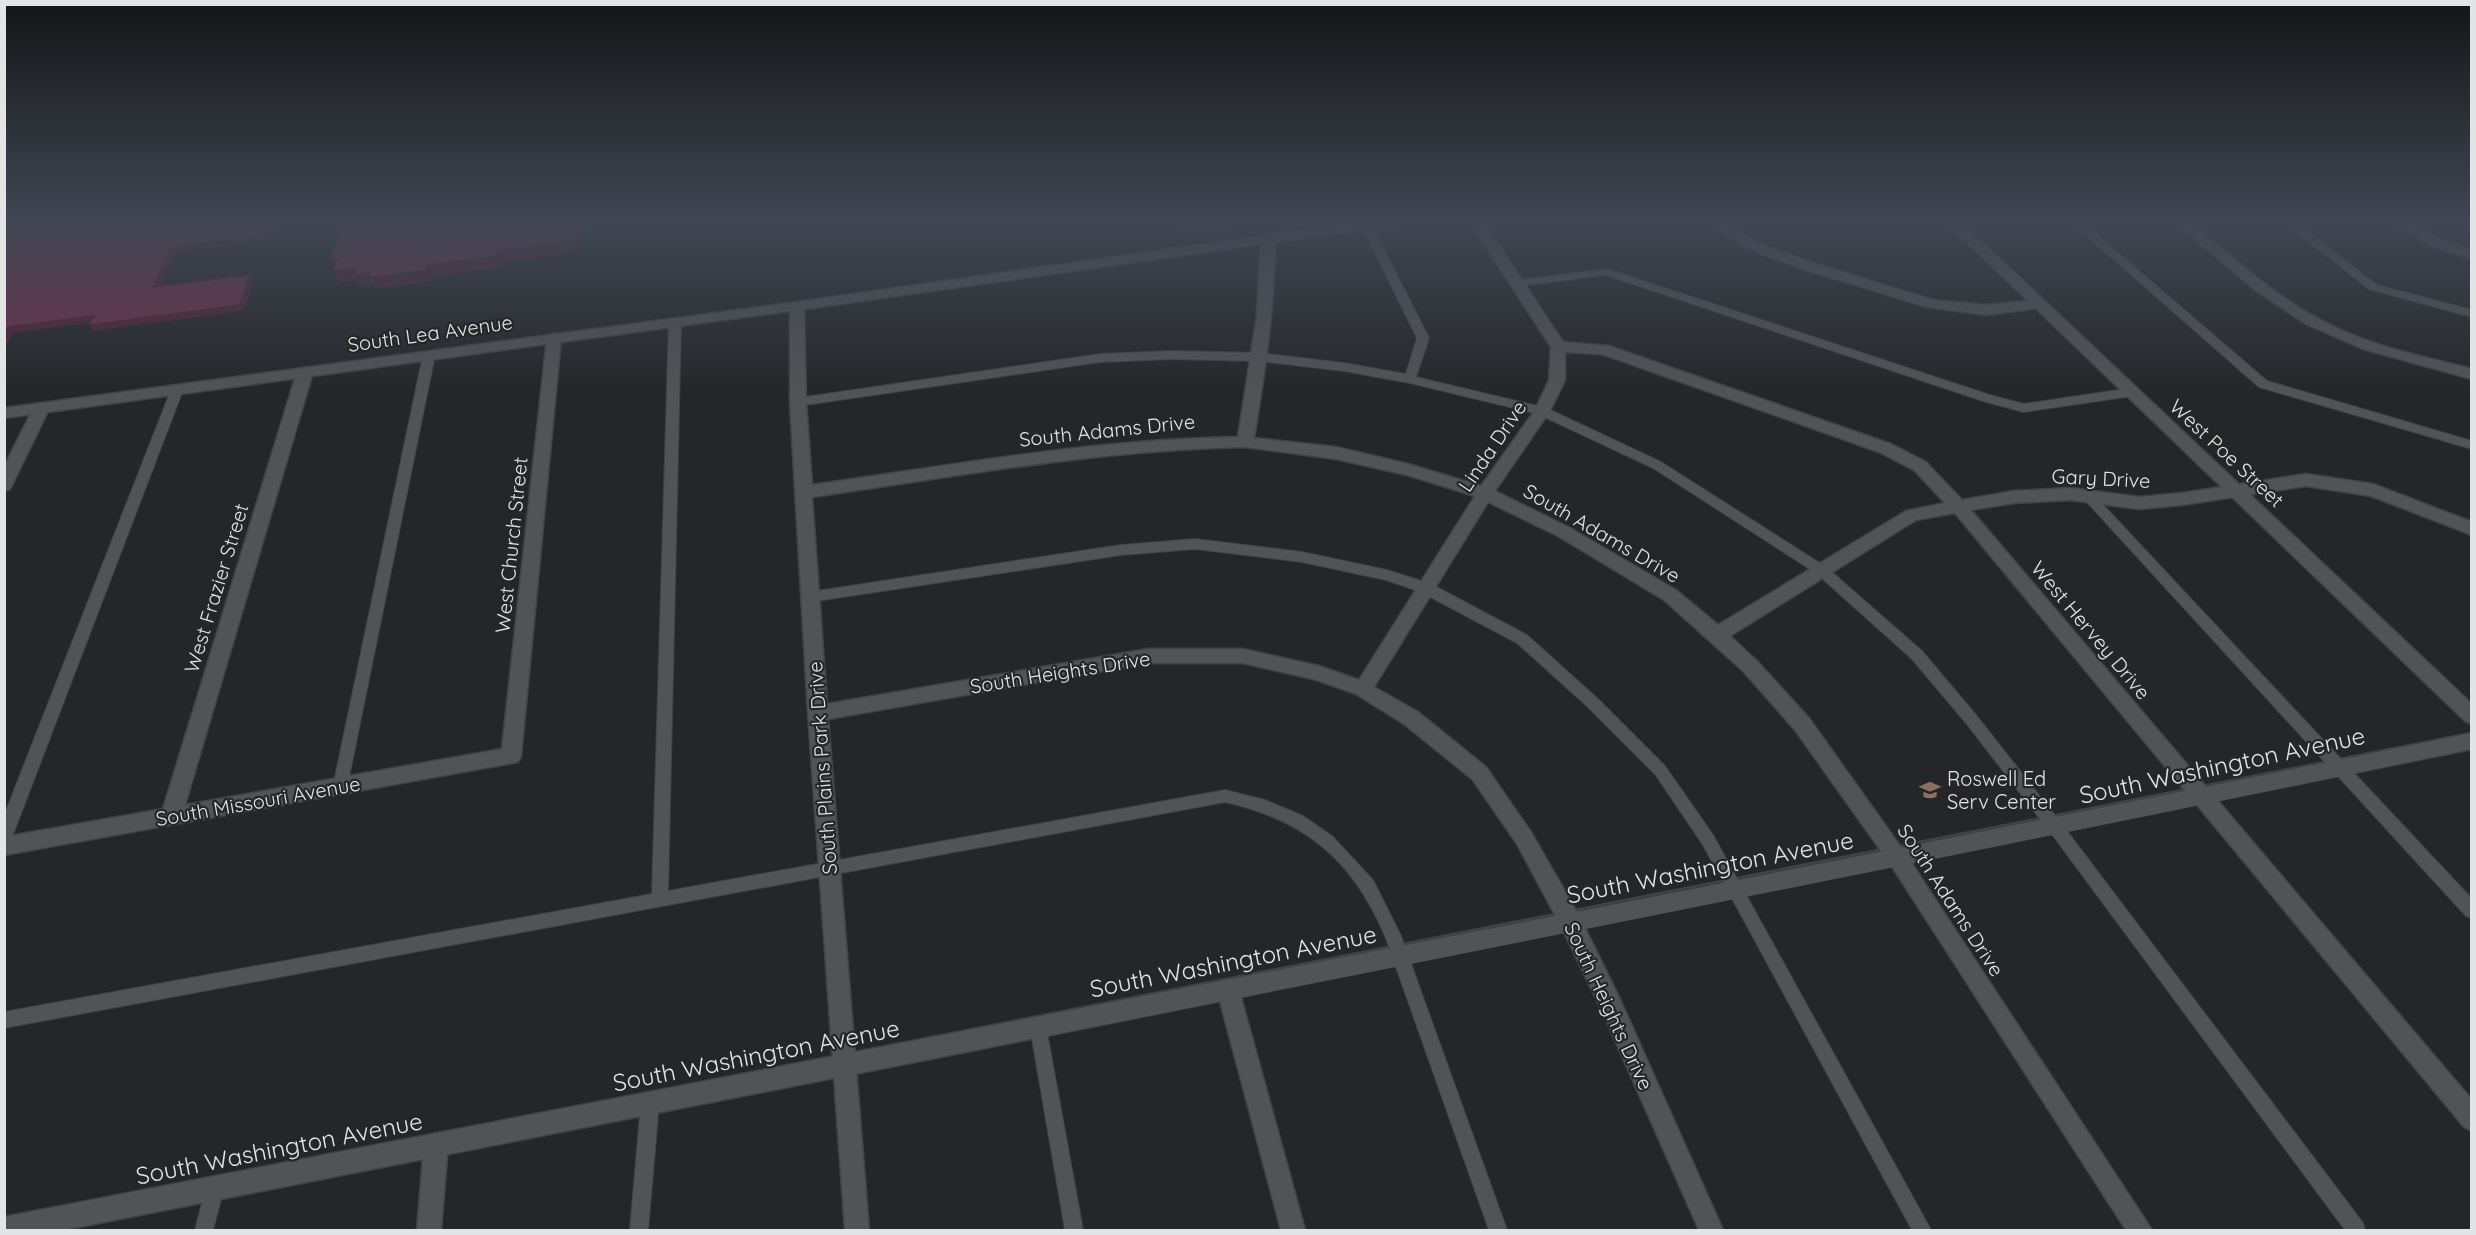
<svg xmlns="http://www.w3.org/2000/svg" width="2476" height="1235" viewBox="0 0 2476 1235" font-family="Quicksand,sans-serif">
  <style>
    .green { fill: #09422b }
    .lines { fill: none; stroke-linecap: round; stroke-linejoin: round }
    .service-casing { stroke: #414244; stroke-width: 2 }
    .minor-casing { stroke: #414244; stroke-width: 3 }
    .tertiary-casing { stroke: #414244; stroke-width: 3 }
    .service { fill: #525356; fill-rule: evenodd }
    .minor { fill: #525356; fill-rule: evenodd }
    .tertiary { fill: #525356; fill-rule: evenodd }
    .shaded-wall { fill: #502135 }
    .building { fill: #732f4c; stroke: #502135; stroke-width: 1.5 }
    .labels { text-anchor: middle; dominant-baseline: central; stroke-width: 4.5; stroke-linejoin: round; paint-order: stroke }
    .street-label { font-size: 20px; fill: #e3e4e6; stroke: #252628 }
    .poi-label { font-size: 20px; fill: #e3e4e6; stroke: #252628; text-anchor: start }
    .near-street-label { font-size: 24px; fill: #e3e4e6; stroke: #252628 }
  </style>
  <rect width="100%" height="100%" fill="#252628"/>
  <polygon class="green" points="1172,221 1270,221 1176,234"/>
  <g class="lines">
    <defs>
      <g id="service">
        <polygon points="2070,221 2081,221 2267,381 2472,441 2472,449 2259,387"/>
        <polygon points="2282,221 2294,221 2377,285 2472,310 2472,317 2369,289"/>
        <polygon points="1367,223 1372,226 1429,338 1416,377 1546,408 1661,462 1826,567 1922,651 1976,715 2061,823 2363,1223 2365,1230 2345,1230 2051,833 1966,723 1912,659 1816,573 1653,468 1538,414 1410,383 1344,371 1260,361 1171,359 1100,362 798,406 792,402 798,398 1100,354 1171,351 1260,353 1344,363 1406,374 1417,338 1362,226"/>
        <polygon points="1607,269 1993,396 2024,404 2132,388 2138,392 2132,396 2024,412 1986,402 1606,275 1519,286 1514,283 1519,280"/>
        <path d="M675,318L681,321L668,891L1225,790L1265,800L1303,816L1332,836L1373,880L1401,936L1507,1230H1489L1385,936C1353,860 1305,820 1225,802L4,1028V1012L652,894L669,321Z"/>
        <polygon points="429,351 435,355 347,787 345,791 340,793 335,791 333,787 423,355"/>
        <polygon points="177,386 183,390 12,837 9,842 4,843 4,816 171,390"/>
        <polygon points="2089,493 2093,494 2472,899 2472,918 2466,916 2085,500 2083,497"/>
        <polygon points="1195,539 1302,552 1387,570 1431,584 1527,635 1598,699 1665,766 1713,835 1931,1230 1912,1230 1703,845 1655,774 1588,707 1517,643 1421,592 1386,580 1302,562 1195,549 1121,555 810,602 803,597 810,592 1121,545"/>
        <polygon points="1038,1019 1044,1021 1046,1027 1083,1230 1065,1230 1030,1027 1032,1021"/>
        <polygon points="650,1094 656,1097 659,1103 648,1230 630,1230 641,1103 644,1097"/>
        <polygon points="215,1179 221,1182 224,1188 213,1230 195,1230 206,1188 209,1182"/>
      </g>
      <g id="minor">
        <path d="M1469,221H1483L1563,342L1609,346L1891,444L1926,462L1962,500L2014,491L2071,488L2139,497L2182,493L2306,474L2373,484L2472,522V535L2371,496L2306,486L2182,505L2139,509L2071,500L2014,503L1971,510L2472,1100V1131L2464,1127L1955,513L1916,520L1730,636L1757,661L1809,718L1905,853L2152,1230H2126L1891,865L1795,730L1743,671L1664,600L1558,536L1488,502L1374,687L1418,712L1486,767L1531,832L1578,914L1619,997L1723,1230H1699L1603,1013L1562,928L1517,844L1472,779L1404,724L1356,694L1317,680L1243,663H1148L828,719L869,1230H845L808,713L790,402V306L797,302L804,306L806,402L812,485C953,465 1095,439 1238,437L1257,315L1261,238L1268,234L1273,235L1275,238C1275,305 1265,371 1254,438L1336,447L1408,464L1481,486L1535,410L1549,380L1551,347ZM1565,352L1602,354L1879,452L1914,470L1945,503L1906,511L1718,625L1676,590L1570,528L1495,491L1550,411L1565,380ZM1245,447L1336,459L1407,475L1475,496L1359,680L1319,666L1243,649H1148L827,704L812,497C956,476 1100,450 1245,447Z"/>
        <polygon points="1708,221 1724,221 1754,241 1810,262 1933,300 1987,305 2038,300 2045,304 2038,308 1987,315 1927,307 1800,268 1744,247"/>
        <path d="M2174,221H2189C2235,259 2280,302 2335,327C2378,348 2426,357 2472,369V379L2363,349L2306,324L2255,290Z"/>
        <polygon points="2390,221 2407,221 2441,240 2472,250 2472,259 2431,246"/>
        <polygon points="554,333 561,338 521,756 518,762 4,855 4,837 163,809 297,372 305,367 313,372 185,805 502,749 547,338"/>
        <polygon points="41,404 47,405 49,409 12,485 10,489 4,491 4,467 35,405"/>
        <polygon points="1228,980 1236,983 1239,990 1305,1230 1281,1230 1217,990 1220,983"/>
        <polygon points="436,1133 444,1137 448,1145 441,1230 417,1230 424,1145 428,1137"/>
      </g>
      <g id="tertiary">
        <polygon points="1367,221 1403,221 1396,225 797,310 4,418 4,408 797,302"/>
        <polygon points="1945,221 1960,221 2472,704 2472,724 2465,721"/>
        <path d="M2472,733V749C1670,915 867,1071 64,1230H4V1217C827,1057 1650,900 2472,733Z"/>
      </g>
    </defs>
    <use href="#service" class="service-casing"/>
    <use href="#minor" class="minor-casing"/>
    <use href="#tertiary" class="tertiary-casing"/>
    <use href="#service" class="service"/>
    <use href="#minor" class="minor"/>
    <use href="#tertiary" class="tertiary"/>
  </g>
  <g class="shaded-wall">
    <polygon points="67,221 74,221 69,231 64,226"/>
    <polygon points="272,221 278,221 270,240 176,252 157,293 153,287 172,247"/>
    <polygon points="581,221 587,221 585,238 580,239 578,252 502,262 501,267 433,276 432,281 376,289 374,285 360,287 356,280 340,282 333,271 356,268 427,265 497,251"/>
    <polygon points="337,258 337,270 330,259"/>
    <polygon points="250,275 253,280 244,311 94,331 89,325"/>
    <polygon points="94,316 98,322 13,333 8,342 4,343 4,334 8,327"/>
  </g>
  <g class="building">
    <polygon points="4,221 67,221 64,226 104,221 272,221 267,235 172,247 153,287 250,275 240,305 89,325 94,316 8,327 4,334"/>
    <polygon points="342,221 581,221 580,227 575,228 573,241 497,251 496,256 427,265 426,270 369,278 370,273 354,276 356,268 333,271 337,258 330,259"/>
  </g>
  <linearGradient id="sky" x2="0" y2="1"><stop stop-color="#141516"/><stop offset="0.56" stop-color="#404753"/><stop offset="1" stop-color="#404753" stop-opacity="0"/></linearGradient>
  <rect width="2476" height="394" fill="url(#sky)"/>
  <defs>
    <symbol id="school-bare" viewBox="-9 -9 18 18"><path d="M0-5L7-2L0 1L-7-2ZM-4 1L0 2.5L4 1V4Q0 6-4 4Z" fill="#8d6e63" stroke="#252628" stroke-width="2.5" paint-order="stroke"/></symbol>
  </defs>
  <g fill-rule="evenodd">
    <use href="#school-bare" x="1915" y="775" width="30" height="30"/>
  </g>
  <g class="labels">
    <g class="street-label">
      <text transform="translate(430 333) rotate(-8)">South Lea Avenue</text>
      <text transform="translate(1107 430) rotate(-6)">South Adams Drive</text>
      <text transform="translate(1492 446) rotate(-56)">Linda Drive</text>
      <text transform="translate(2227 453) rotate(43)">West Poe Street</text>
      <text transform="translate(2101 478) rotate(3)">Gary Drive</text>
      <text transform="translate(1602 533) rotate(30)">South Adams Drive</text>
      <text transform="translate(511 545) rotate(-84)">West Church Street</text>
      <text transform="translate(216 588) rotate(-73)">West Frazier Street</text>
      <text transform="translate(2091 630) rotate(50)">West Hervey Drive</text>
      <text transform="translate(1060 672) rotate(-9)">South Heights Drive</text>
      <text transform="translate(822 768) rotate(-94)">South Plains Park Drive</text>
      <text transform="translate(258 801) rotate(-10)">South Missouri Avenue</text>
      <text transform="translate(1951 900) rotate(57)">South Adams Drive</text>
      <text transform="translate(1609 1006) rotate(65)">South Heights Drive</text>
    </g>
    <g class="poi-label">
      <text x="1947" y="778">Roswell Ed<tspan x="1947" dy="23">Serv Center</tspan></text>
    </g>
    <g class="near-street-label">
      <text transform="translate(2222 765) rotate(-12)">South Washington Avenue</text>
      <text transform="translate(1710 867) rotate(-11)">South Washington Avenue</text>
      <text transform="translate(1233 961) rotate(-11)">South Washington Avenue</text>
      <text transform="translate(756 1055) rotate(-11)">South Washington Avenue</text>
      <text transform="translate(279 1148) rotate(-11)">South Washington Avenue</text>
    </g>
  </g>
  <rect width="2476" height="1235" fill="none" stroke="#e3e4e6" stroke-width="12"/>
</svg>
